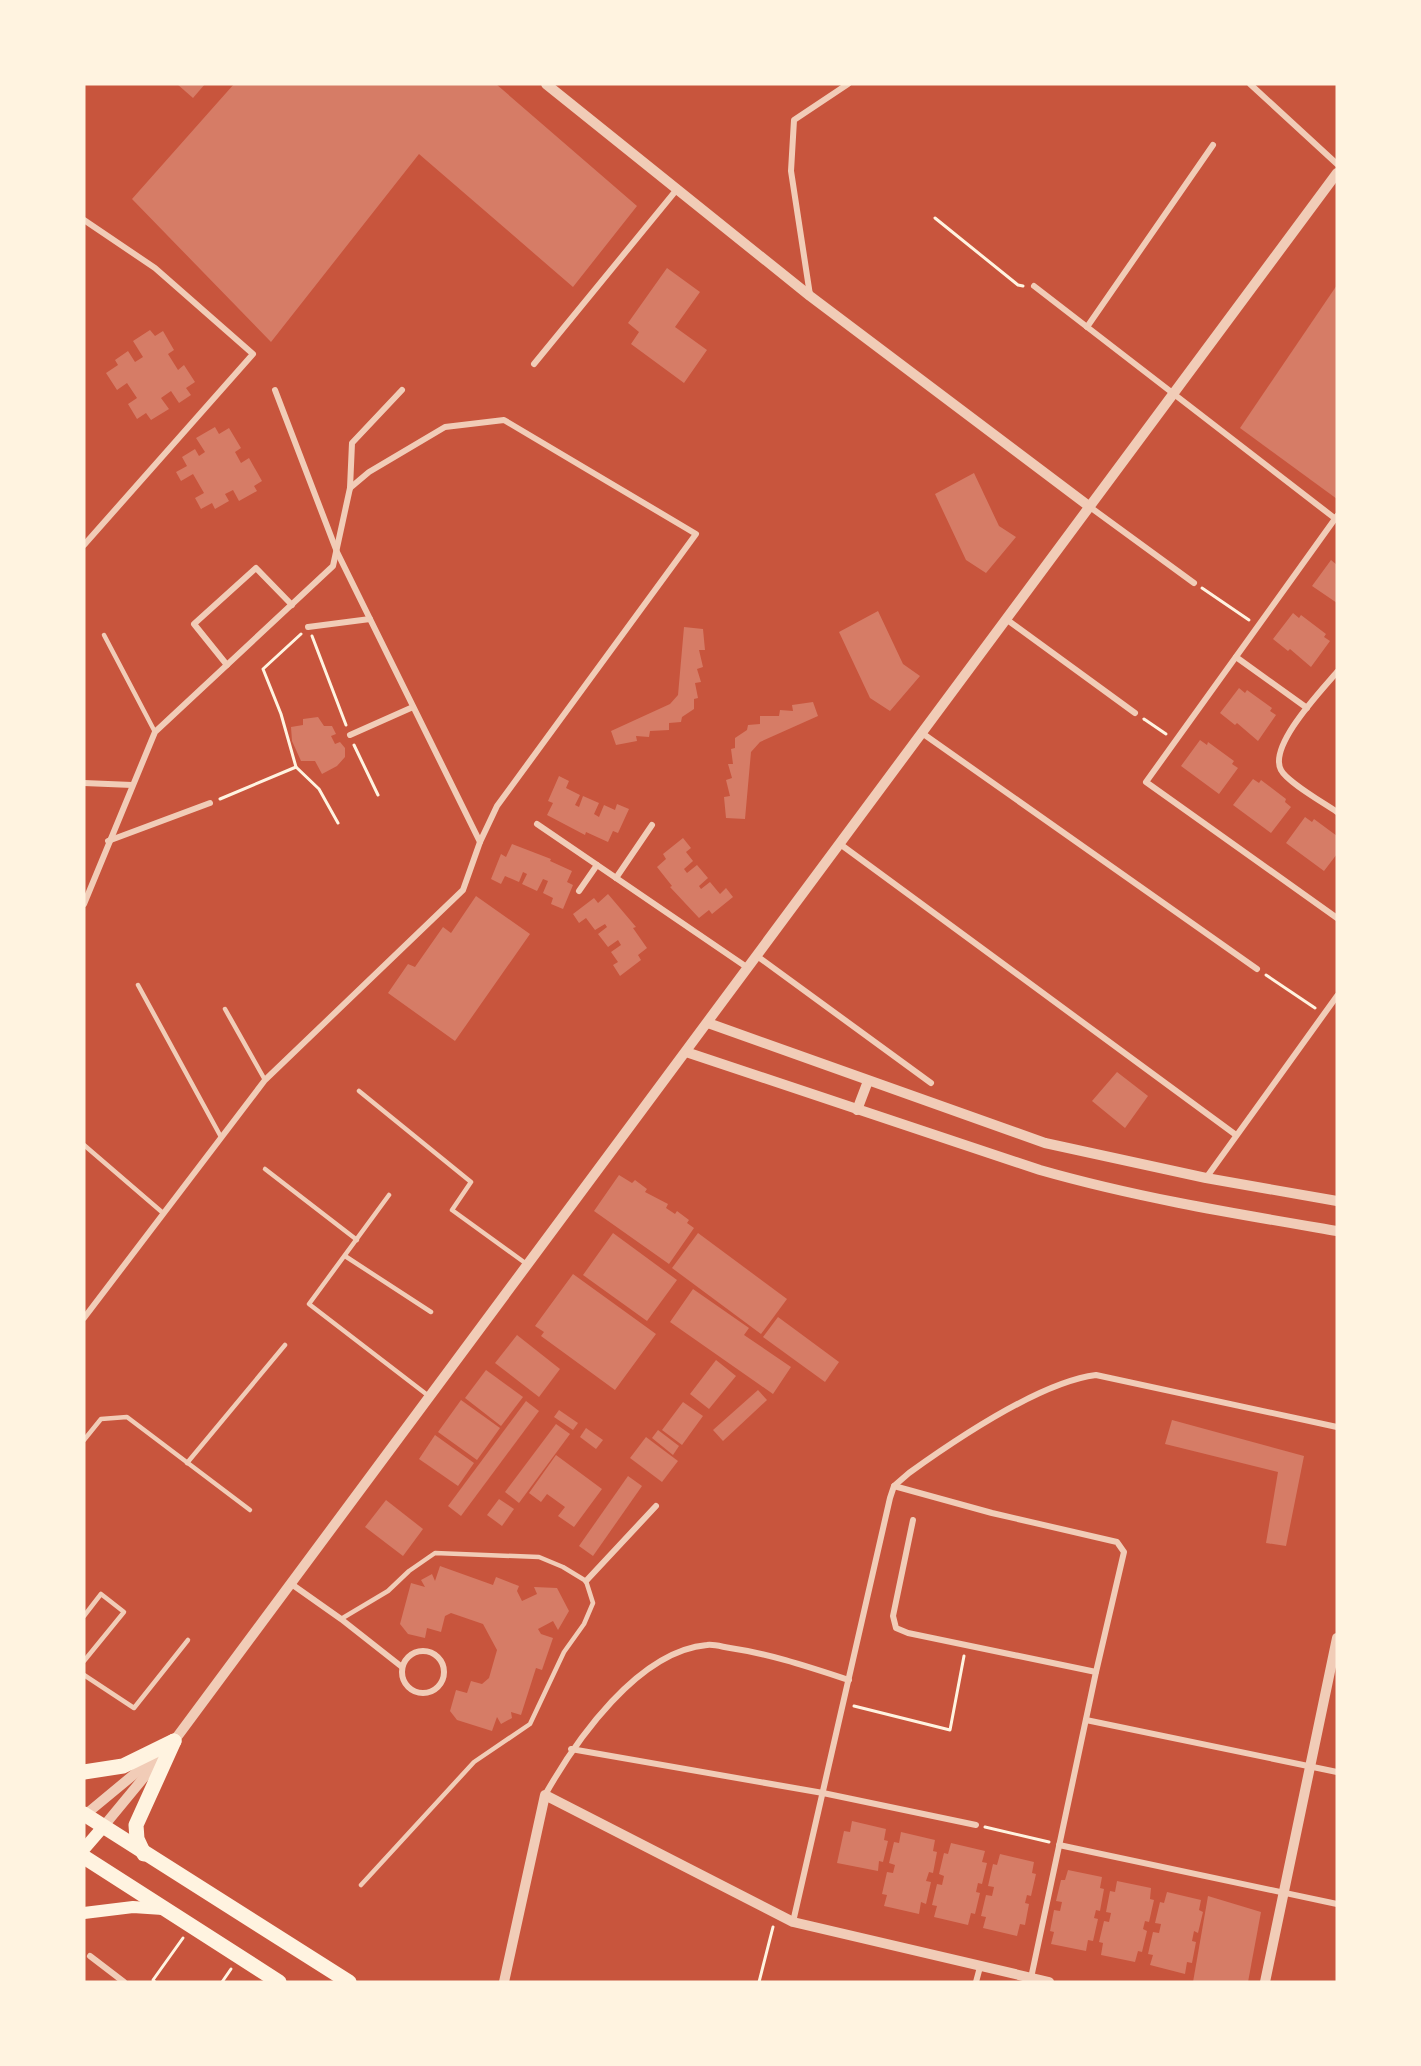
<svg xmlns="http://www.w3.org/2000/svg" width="1421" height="2066" viewBox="0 0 1421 2066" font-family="Barlow,sans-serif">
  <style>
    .building { fill: #d67c66 }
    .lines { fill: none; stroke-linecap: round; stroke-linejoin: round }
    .path { stroke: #fff3e0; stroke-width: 3 }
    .service { stroke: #f1ccb7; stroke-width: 4.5 }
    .minor { stroke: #f1ccb7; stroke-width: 6 }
    .tertiary { stroke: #f1ccb7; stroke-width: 10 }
    .secondary { stroke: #fff3e0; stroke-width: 12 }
    .primary { stroke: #fff3e0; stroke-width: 15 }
  </style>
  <rect width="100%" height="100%" fill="#c8553d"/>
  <g class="building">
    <polygon points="177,84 205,84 193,98"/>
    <polygon points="234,84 496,84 637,206 573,287 419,154 271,342 132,199"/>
    <polygon points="667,268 700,292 675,327 707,350 684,383 631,344 639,332 628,323"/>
    <polygon points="1337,285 1337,499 1240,428"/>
    <polygon points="150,330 155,336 163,331 174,350 168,354 178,370 184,365 195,382 186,388 191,395 179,403 171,391 161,398 169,409 151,420 146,413 137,419 128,404 137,398 127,383 117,390 106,373 118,365 115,360 128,351 135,362 143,357 133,341"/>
    <polygon points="215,427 219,434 229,428 241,448 235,452 241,463 249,458 262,481 254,486 257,491 239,501 233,490 225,494 229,501 215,509 212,503 201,509 195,498 204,493 193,474 181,481 176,472 187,466 182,457 195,449 199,456 205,452 196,438"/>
    <polygon points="974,473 999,526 1016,537 986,573 966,560 935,494"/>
    <polygon points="1331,560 1337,565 1337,603 1312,586"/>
    <polygon points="878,611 903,664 920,676 890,711 870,698 839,632"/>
    <polygon points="1293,613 1299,618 1301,615 1326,634 1324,637 1330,641 1311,667 1290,649 1288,651 1273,639"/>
    <polygon points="684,627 703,629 705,650 699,650 703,667 697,669 701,682 695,683 698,698 694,699 694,709 682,717 681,722 669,723 669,730 650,731 649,737 636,736 637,741 616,745 611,731 670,704 678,695"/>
    <polygon points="1239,688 1245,693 1247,690 1272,708 1270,711 1276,715 1258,741 1237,723 1235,725 1220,713"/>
    <polygon points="813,702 818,716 760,742 751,752 745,819 726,818 724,797 730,796 726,780 732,778 728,764 733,764 731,749 735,748 735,738 747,730 748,725 760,724 760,716 779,716 780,710 793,711 792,705"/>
    <polygon points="318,717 324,726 332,726 336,734 331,736 335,744 340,742 345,748 345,757 337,766 322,774 315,761 301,761 292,741 291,727 303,725 303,719"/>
    <polygon points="1200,740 1207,745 1208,742 1234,761 1232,764 1238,768 1219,794 1181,766"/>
    <polygon points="559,776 569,781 566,788 580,795 575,805 579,807 583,796 599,803 594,814 599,817 604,805 615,810 617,804 629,809 618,833 613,831 608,842 586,832 585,835 547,815 553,803 548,801"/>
    <polygon points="1253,779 1259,783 1261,780 1286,799 1285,802 1291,807 1271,833 1233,805"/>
    <polygon points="1305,817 1312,822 1314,819 1337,836 1337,854 1324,871 1286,843"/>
    <polygon points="683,838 691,848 686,852 693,861 684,869 687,873 697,865 708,878 699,886 701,889 710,882 720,894 726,888 733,897 712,914 709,910 699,918 670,887 672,886 657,867 666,859 663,854"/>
    <polygon points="512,844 551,859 550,861 572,871 567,882 573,885 563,909 551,904 553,898 543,893 548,881 543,879 537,891 522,884 527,874 523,872 519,882 505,876 501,884 491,879 501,854 506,857"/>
    <polygon points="608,894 636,927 633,928 647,948 638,955 641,960 620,976 613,965 618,962 611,952 621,945 618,940 608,947 598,934 607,927 605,924 595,930 586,918 579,923 573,914 594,898 598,903"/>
    <polygon points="476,896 530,934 455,1041 388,993 408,964 415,967 443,927 451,933"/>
    <polygon points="1117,1072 1148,1096 1125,1128 1092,1101"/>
    <polygon points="619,1175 632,1183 635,1180 647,1189 645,1192 668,1204 666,1208 675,1214 677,1211 689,1220 687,1223 694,1228 669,1264 594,1211"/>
    <polygon points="613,1233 677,1280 647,1321 583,1275"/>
    <polygon points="698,1233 787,1299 761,1334 672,1268"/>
    <polygon points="573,1274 656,1334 615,1390 541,1336 544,1332 535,1326"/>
    <polygon points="693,1289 749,1328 744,1335 791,1367 773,1394 670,1322"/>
    <polygon points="778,1317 839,1362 825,1382 763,1337"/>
    <polygon points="517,1335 560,1369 539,1397 495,1363"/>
    <polygon points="716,1360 736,1376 709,1409 690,1394"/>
    <polygon points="486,1370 523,1397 501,1426 465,1398"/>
    <polygon points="758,1390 767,1400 723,1441 713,1430"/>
    <polygon points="461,1400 500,1428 477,1460 438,1432"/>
    <polygon points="526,1401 539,1411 461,1516 448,1506"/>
    <polygon points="683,1402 703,1416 682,1445 662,1430"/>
    <polygon points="559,1410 578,1423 573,1430 554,1417"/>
    <polygon points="1172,1420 1304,1456 1286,1546 1266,1543 1278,1472 1165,1444"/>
    <polygon points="556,1424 570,1434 519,1503 505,1492"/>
    <polygon points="586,1428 603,1440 596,1449 580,1437"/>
    <polygon points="658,1430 679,1446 673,1455 652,1438"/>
    <polygon points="435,1435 474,1463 458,1486 419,1459"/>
    <polygon points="646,1437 678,1461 662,1482 630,1458"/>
    <polygon points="556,1455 602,1489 574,1527 558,1516 565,1507 547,1494 541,1502 529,1493"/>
    <polygon points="628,1476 642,1486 593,1556 579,1546"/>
    <polygon points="499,1499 514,1509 502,1526 487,1515"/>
    <polygon points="386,1500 423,1529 403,1556 365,1527"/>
    <polygon points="440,1566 493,1585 496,1577 519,1586 517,1591 522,1601 537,1594 534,1587 557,1588 569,1611 558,1630 553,1621 538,1629 541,1634 553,1638 542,1670 536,1668 521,1715 511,1712 512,1718 501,1724 497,1717 492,1731 457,1720 450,1711 456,1690 467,1693 471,1681 482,1684 489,1678 497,1650 483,1624 451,1613 445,1616 441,1632 427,1628 425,1638 408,1634 400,1624 411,1583 425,1587 421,1580 432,1574 435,1581"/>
    <polygon points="852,1821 886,1829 884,1840 888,1841 883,1862 879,1861 878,1871 837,1863 844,1831 850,1832"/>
    <polygon points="901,1832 935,1840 933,1851 937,1852 933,1873 929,1872 926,1881 931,1882 926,1904 921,1902 919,1914 884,1906 887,1895 882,1894 887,1872 893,1873 895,1865 889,1863 894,1842 899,1843"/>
    <polygon points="951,1843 985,1851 982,1862 987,1863 982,1884 978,1883 976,1892 980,1893 975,1914 971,1913 968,1925 934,1917 937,1906 932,1905 937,1884 942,1885 944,1876 939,1874 944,1853 948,1854"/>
    <polygon points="1000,1854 1034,1862 1032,1873 1036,1874 1031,1896 1027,1895 1025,1903 1029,1904 1025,1925 1020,1924 1017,1936 983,1928 986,1917 981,1916 986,1895 992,1896 994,1887 988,1886 993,1864 997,1865"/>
    <polygon points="1068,1870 1102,1877 1100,1888 1104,1889 1100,1911 1096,1910 1094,1918 1098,1919 1093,1941 1088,1940 1086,1951 1051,1944 1054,1932 1050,1931 1054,1910 1060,1911 1062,1902 1056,1901 1061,1880 1065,1880"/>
    <polygon points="1117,1881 1151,1888 1150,1899 1154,1900 1149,1922 1145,1921 1143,1929 1147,1931 1142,1952 1138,1951 1135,1962 1101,1955 1103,1943 1099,1942 1104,1921 1109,1922 1111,1913 1106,1912 1110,1891 1115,1892"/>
    <polygon points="1167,1892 1201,1900 1199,1910 1203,1912 1198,1933 1194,1931 1192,1941 1196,1942 1192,1963 1187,1962 1185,1974 1150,1965 1153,1955 1148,1954 1153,1932 1159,1933 1161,1924 1155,1923 1160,1902 1164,1903"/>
    <polygon points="1208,1896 1261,1912 1248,1982 1193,1982"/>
  </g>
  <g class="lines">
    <g class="path">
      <polyline points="935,218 1018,285 1023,286"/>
      <polyline points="1202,588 1249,620"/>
      <polyline points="301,634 263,669 281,714 296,767 319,789 338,823"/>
      <polyline points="312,636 346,725"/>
      <polyline points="1144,719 1166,734"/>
      <polyline points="354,745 378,795"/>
      <polyline points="220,799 296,767"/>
      <polyline points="1266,975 1315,1008"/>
      <polyline points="854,1706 950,1730 964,1656"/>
      <polyline points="985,1827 1049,1842"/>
      <polyline points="155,1982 153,1980 183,1938"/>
      <polyline points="222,1982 231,1969"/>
      <polyline points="759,1982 773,1927"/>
    </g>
    <g class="service">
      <polyline points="104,635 155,732"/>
      <polyline points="138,985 221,1137"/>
      <polyline points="225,1009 265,1080"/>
      <polyline points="359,1091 471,1182 452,1210 528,1265"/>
      <polyline points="84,1145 163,1213"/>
      <polyline points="265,1169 357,1240"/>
      <polyline points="389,1195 309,1304 430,1397"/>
      <polyline points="345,1256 431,1312"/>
      <polyline points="84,1440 101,1419 127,1417 250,1510"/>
      <polyline points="187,1463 285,1345"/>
      <polyline points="84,1616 101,1594 124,1612 84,1661"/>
      <polyline points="341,1619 388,1591 409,1571 435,1553 539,1557 563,1567 586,1581 593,1603 584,1624 564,1652 530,1724 474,1762 361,1885"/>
      <polyline points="84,1675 134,1708 188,1640"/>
    </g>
    <g class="minor">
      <polyline points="1250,84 1337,164"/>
      <polyline points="84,220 155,268 253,354 84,545"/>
      <polyline points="1034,286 1337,520"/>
      <polyline points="810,295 791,171 794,120 848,84"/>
      <polyline points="1087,327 1213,145"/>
      <polyline points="534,364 678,188"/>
      <polyline points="275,390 337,552 480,842"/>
      <polyline points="350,488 352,443 402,390"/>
      <polyline points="1090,507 1194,583"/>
      <polyline points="1337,516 1146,782 1337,918"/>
      <polyline points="1006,619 1135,713"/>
      <polyline points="308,627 370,619"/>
      <polyline points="1236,657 1307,708"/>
      <polyline points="227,665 194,624 256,568 292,605"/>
      <path d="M1337,672C1321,691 1268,746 1281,770C1287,782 1324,803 1337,812"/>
      <polyline points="922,733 1257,969"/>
      <polyline points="350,735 413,707"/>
      <polyline points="84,783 132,785"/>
      <polyline points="537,824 748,968"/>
      <polyline points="108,841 210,803"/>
      <polyline points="840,844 1236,1135"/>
      <polyline points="616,878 652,825"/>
      <polyline points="579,891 597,865"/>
      <polyline points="84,904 155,732 333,566 350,488 369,472 445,427 504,420 696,534 497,806 480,842 463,890 265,1080 84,1318"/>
      <polyline points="757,956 931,1083"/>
      <polyline points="1206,1178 1337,996"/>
      <polyline points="894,1486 992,1513 1117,1542 1124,1552 1096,1672 1031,1978"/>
      <polyline points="913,1520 893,1616 896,1628 908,1633 1096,1672"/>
      <polyline points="586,1581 656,1506"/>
      <polyline points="290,1583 341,1619 402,1667"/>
      <circle cx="423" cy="1672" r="21"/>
      <polyline points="1086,1720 1337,1772"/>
      <polyline points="571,1749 823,1793 976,1825"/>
      <path d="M545,1795C576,1740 638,1651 707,1645C714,1644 723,1647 730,1648C771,1654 809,1667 849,1680"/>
      <polyline points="1059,1845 1337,1904"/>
      <path d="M793,1922L890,1498L894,1486L909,1473C955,1440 1040,1382 1096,1375L1337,1427"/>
      <polyline points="90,1956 124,1982"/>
      <polyline points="976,1982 980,1967"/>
    </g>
    <g class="tertiary">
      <polyline points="546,84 810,296 1090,507"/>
      <polyline points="708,1023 1045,1143 1206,1178 1337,1201"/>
      <path d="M686,1052L1040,1170C1138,1198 1237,1214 1337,1231"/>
      <polyline points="857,1110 868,1081"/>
      <polyline points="85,1815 155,1757"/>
      <polyline points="103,1827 174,1741 1337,173"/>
      <polyline points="504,1982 545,1795 793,1922 1049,1982"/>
      <polyline points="1265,1982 1337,1638"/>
    </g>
    <g class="secondary">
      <polyline points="84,1849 103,1827"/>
      <polyline points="84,1913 133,1907 163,1909"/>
    </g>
    <g class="primary">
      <polyline points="84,1772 123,1766 174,1741"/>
      <polyline points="84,1814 349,1982"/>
      <polyline points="144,1854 137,1839 136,1825 174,1741"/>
      <polyline points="84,1857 279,1982"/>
    </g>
  </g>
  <rect width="1421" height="2066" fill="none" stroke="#fff3e0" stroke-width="171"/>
</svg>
